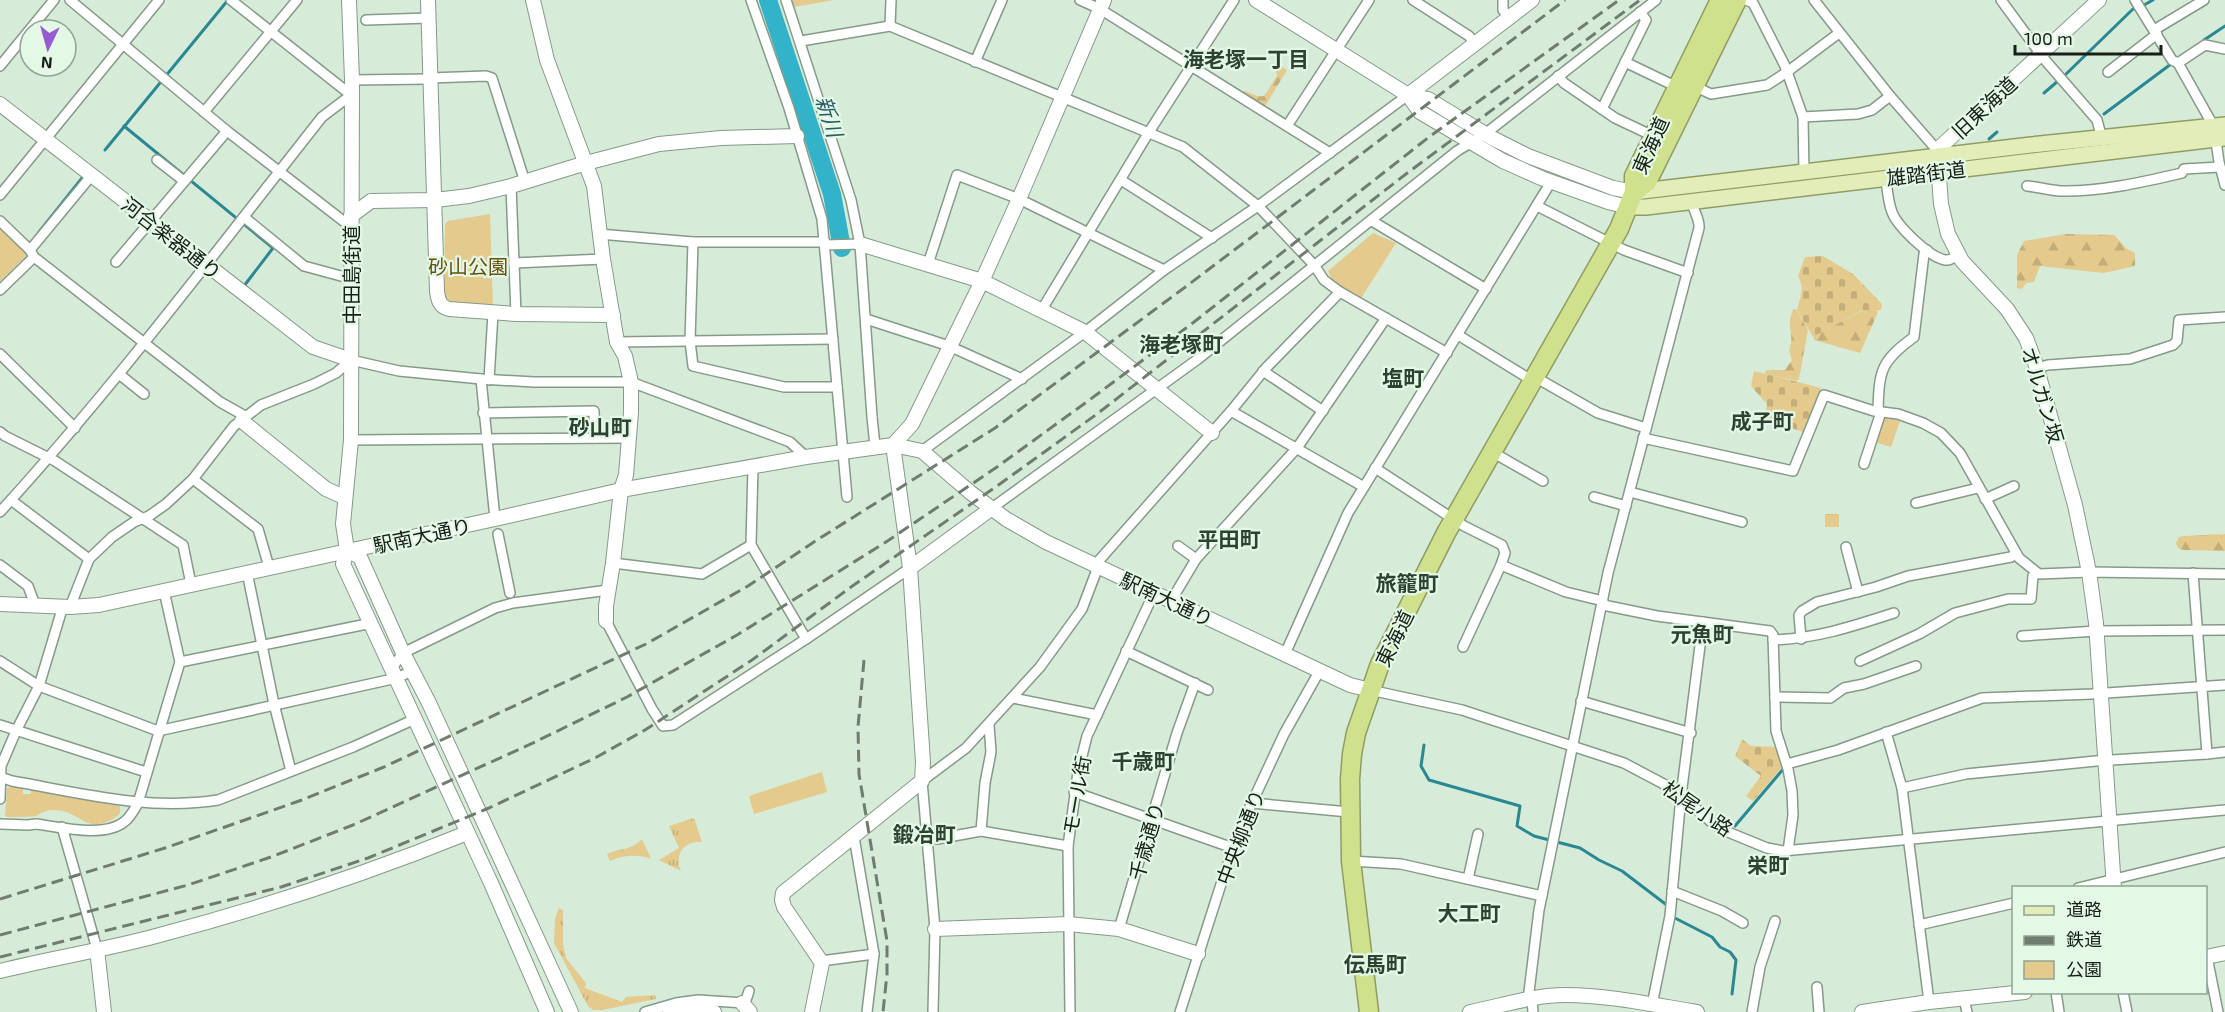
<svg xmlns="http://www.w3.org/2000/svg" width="2225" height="1012" viewBox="0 0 2225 1012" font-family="'Exo 2','Noto Sans JP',sans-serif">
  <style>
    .grass { fill: url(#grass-tufts) }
    .forest { fill: url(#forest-firs) }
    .cemetery { fill: url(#cemetery-stones) }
    .park { fill: #e4ca8c }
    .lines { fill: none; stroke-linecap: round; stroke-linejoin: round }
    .stream { stroke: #2a8794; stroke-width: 3 }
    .river { stroke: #32b3c9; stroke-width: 18 }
    .street-casing { stroke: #859a88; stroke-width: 12 }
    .secondary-casing { stroke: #859a88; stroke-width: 16 }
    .primary-casing { stroke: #8f9d63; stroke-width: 18 }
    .highway-casing { stroke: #8f9d63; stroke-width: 21 }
    .street { stroke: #fff; stroke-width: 9 }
    .secondary { stroke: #fff; stroke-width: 14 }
    .primary { stroke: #e2edba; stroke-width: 15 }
    .highway { stroke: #cfe18c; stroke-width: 18 }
    .rail { stroke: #6f7d71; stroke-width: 3; stroke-dasharray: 12 6; stroke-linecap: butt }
    .labels { text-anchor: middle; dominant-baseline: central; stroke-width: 4.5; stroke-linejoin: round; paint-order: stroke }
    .street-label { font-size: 20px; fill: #171f18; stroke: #e3f9e6 }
    .park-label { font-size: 20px; fill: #68500e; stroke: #e3f9e6 }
    .neighbourhood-label { font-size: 21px; font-weight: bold; fill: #2f4132; stroke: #e3f9e6 }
    .water-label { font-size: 21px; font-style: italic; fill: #285b65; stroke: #e3f9e6 }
  </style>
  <defs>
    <pattern id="grass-tufts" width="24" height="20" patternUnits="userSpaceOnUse" patternTransform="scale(1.5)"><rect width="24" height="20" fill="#e4ca8c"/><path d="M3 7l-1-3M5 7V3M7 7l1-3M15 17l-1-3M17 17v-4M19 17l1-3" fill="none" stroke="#c3ad78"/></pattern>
    <pattern id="forest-firs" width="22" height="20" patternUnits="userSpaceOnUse" patternTransform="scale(1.5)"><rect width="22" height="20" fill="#e4ca8c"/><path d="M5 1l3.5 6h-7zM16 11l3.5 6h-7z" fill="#c3ad78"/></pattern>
    <pattern id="cemetery-stones" width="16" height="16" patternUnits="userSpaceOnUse" patternTransform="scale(1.5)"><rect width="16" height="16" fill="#e4ca8c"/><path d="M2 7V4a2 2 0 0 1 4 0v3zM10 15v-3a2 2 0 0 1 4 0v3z" fill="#c3ad78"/></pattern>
  </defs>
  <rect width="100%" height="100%" fill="#d6ecd9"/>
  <g class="grass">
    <path d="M694,818L702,842C683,841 674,855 681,871L659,860L679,848L669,826Z"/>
    <path d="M642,839L651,859C639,854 623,855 610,861L607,854C622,847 629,852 642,839Z"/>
    <polygon points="559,908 563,910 563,944 566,958 586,983 585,988 622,1002 626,997 655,995 656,999 602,1010 593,1010 588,1006 554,943 555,919"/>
  </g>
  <g class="forest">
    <path d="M1275,62L1287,70L1264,108L1241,94L1242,91C1250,91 1256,98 1264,96L1277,76L1276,72L1271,66Z"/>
    <polygon points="2066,234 2114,235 2127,249 2135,253 2135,266 2104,273 2040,266 2034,282 2026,283 2022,289 2017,288 2017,255 2024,241"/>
    <path d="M1796,309L1808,330L1799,379L1797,381L1766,374L1765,372L1767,370H1785L1792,360C1786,346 1793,348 1791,335C1790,323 1788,323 1793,310Z"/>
    <polygon points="1865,309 1876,309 1878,312 1860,353 1814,340 1814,336"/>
    <polygon points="2225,534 2225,551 2183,550 2178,548 2176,543 2179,537 2184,536"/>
  </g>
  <g class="cemetery">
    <path d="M1823,256L1853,274L1882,304L1881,310H1862L1813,337L1797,310C1800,298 1805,287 1798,276L1805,257Z"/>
    <polygon points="1754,371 1821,388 1803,432 1765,419 1767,404 1751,386"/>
    <rect x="1825" y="514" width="14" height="13"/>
    <polygon points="1742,739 1751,746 1778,747 1784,765 1753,801 1746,796 1761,776 1735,756"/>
  </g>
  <g class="park">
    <polygon points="792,0 834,0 794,7"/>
    <polygon points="490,214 493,307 450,302 444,297 445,224 448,221"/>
    <polygon points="0,226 26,251 25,257 0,281"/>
    <path d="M1373,233L1396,243L1360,300C1347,292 1333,286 1328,271Z"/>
    <polygon points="1885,415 1901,418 1891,447 1874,442 1882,417"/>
    <polygon points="822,772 827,792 754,814 749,796"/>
    <path d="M13,786L23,787V794H31V789L120,806V813C114,820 103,825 94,824C81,823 73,810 53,810C45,810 42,813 36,816C33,817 11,817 7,817L5,816L7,788Z"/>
  </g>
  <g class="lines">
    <g class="stream">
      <polyline points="2144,5 2153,0"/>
      <polyline points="2204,40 2225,26"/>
      <polyline points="2064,76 2133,9 2136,8"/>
      <polyline points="2044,93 2058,81"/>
      <polyline points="2104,114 2171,64"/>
      <polyline points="124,126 273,248 244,286"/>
      <polyline points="1989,139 1997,132"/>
      <polyline points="105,150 228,0"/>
      <polyline points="39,232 82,178"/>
      <polyline points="1424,745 1421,766 1429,780 1520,806 1517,826 1534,836 1580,848 1599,860 1622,871 1668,906"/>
      <polyline points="1735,826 1785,767"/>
      <polyline points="1673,917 1712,937 1720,947 1730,952 1736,960 1732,994"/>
    </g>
    <polyline class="river" points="768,0 832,194 842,248"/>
    <defs>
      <g id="street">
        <polyline points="70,0 227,131 351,227"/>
        <polyline points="751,0 789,108 822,219 847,497"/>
        <polyline points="786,0 851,200 860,244 872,417 875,446"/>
        <polyline points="1080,0 1100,9 1330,153"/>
        <polyline points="1413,0 1469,36 1475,44"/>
        <polyline points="1503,0 1503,10 1509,18"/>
        <polyline points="1746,0 1753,3 1785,66 1803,117 1804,173"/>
        <polyline points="1814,0 1890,96 1937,150"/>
        <polyline points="2001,0 2045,60 2097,120 2102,139"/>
        <polyline points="2135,0 2172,60 2178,63 2214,127 2219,162 2225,185"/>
        <polyline points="366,20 429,18"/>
        <polyline points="890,26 891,0"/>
        <polyline points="2154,30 2204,0"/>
        <polyline points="801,41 890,26 1183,147 1258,206 1314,265 1324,280 1340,292 1447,353"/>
        <polyline points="975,62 1002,0"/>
        <polyline points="1625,62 1677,87"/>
        <polyline points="2178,63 2205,45 2225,49"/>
        <polyline points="0,66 54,0"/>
        <polyline points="2108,72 2157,34"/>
        <polyline points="1558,76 1564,83 1615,118 1653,136"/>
        <polyline points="430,78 486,76 492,78 525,182"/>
        <polyline points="352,80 430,79"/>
        <polyline points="1694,86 1711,94 1767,85 1787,72 1839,33"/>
        <polyline points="1602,109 1646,20 1640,12"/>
        <polyline points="204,112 297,0"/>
        <polyline points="1803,117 1858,114 1872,110 1890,96"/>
        <polyline points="1287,126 1369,0"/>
        <polyline points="157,160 184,181"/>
        <path d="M1886,178C1887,189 1888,202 1892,212C1897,226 1929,257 1945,260C1950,261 1954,257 1958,255"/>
        <polyline points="1121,180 1212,238"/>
        <polyline points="511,186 516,314"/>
        <path d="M2027,186C2038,187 2049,190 2060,191C2101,192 2143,182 2182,173L2184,169L2220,167"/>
        <polyline points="0,195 159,0"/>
        <polyline points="1537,206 1624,250 1688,273"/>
        <polyline points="244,217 304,266 352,279"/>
        <polyline points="0,221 30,250 34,257 220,402 245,416"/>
        <polyline points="1372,221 1486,289"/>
        <polyline points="599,234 693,242 825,242"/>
        <polyline points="693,242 690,341 693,366 784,387 837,387"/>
        <polyline points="825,245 860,244"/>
        <polyline points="30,250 92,175"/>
        <polyline points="116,262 227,131"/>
        <polyline points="514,263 603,259"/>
        <polyline points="928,264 957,175 1019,199 1164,270"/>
        <polyline points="0,290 34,257"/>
        <polyline points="1041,311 1149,132 1234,0"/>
        <polyline points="866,319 949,346 1022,379"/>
        <polyline points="1458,335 1533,381"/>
        <polyline points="617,342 833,339"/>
        <polyline points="0,354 75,428"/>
        <polyline points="2037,368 2048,365 2130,359 2173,345 2177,341 2179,320 2225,317"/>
        <polyline points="1263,371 1323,411"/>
        <polyline points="119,374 144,394"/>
        <polyline points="1535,377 1598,413 1646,428"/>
        <polyline points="481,379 495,519"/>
        <polyline points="489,380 493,313"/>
        <polyline points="1231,411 1364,487"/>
        <path d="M1878,411C1879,370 1881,361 1914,337L1924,254L1927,250"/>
        <polyline points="483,413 594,411 595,438"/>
        <polyline points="0,432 5,436 55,461 183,545 191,584"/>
        <polyline points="1643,438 1793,471 1824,395 1874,411 1898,414 1923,423 1941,433 1960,453 2019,558 2039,574 2089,572 2225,574"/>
        <polyline points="351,440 629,438"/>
        <polyline points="922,451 1085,332 1164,270 1258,206 1408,95"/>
        <polyline points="1492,452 1543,481"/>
        <polyline points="1864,464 1881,412"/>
        <polyline points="753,467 751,545 806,639"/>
        <polyline points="1375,468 1464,526 1502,545 1505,553 1501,565 1566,592 1603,601"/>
        <polyline points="193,479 258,529 269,567"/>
        <polyline points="1630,492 1742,522"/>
        <polyline points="1594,497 1626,506"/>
        <polyline points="1985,499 2014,486"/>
        <polyline points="11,500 89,559"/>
        <polyline points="1916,503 1978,488"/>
        <polyline points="992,508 1198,359 1457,151 1485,134 1656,0"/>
        <path d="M0,512C115,386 217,250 322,117L351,95L231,0"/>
        <polyline points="498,534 510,593"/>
        <polyline points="1178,546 1196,559"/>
        <polyline points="1846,547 1858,592"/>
        <polyline points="613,563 702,574 751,545"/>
        <polyline points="0,565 28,586 35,605"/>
        <polyline points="1095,565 1231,411 1266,368 1340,292"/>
        <polyline points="247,572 274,704 291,771"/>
        <polyline points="1171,601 1196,559 1297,448 1386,318"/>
        <polyline points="1603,605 1657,616 1770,631 1773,635 1776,731 1788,769 1792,791 1793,815 1788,851"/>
        <polyline points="70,607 89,559 112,537 134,522 149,516 166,504 193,479 234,426 261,405 314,384 336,373 351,360 399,371 481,379 534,382 631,382 790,442 806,457"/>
        <polyline points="606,621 652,709 663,726 673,725 806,639 910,568"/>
        <polyline points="2022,636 2096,631 2225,630"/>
        <polyline points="1801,639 1799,615 1802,611 1817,602 1876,587 1908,576 2011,557 2016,553"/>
        <path d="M1773,640C1818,638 1851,627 1894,613"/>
        <polyline points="1463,647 1501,565"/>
        <polyline points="1126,651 1208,690"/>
        <polyline points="1285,654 1348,513 1551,182"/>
        <polyline points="0,661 39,686 158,731 397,678 412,671"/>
        <polyline points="1860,661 1919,634 1955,613 2008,599 2031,599 2033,576 2036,572"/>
        <polyline points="180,662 372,623"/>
        <polyline points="392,668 403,653 495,608 513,603 608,590"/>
        <polyline points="1370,690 1462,710 1624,763 1675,790 1710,821 1723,830 1767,848 1783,851 2225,810"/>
        <polyline points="1775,697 1830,698 1844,688 1864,684 1916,666"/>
        <polyline points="1013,698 1097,715"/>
        <polyline points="1581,701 1691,733"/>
        <polyline points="0,725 146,772"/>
        <polyline points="1886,732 1902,788 1929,1002"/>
        <polyline points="2207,754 2225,752"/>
        <polyline points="1787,764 1838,750 1982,698 2092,694 2225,685"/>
        <path d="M0,777L12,781C80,793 149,811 218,800L353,747L415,719"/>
        <polyline points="1902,788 1966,774 2096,761 2207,754 2193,573"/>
        <polyline points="1074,792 1233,848"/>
        <polyline points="0,799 1,766 16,731 39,686 63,606"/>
        <polyline points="1252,803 1349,812"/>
        <path d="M0,824L28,825L36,824C60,827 104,838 124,822C130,818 134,810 138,803L180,662L164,591"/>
        <polyline points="62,827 97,949"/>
        <polyline points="981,831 985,783 991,752 989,725"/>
        <polyline points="854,837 874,954 867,1012"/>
        <polyline points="929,837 937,839 981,831 1068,846"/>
        <polyline points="1351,861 1401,864 1542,896"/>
        <polyline points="1468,879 1478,834"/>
        <polyline points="2078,888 2225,852"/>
        <polyline points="1672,891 1722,911 1743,923"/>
        <polyline points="1919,925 2014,903"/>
        <polyline points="1119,929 1177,733 1195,683"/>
        <polyline points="2207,957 2218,1012"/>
        <polyline points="821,961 874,954"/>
        <polyline points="1817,987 1819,1012"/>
        <polyline points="2056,992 2059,1012"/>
        <polyline points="2123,992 2127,1012"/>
        <polyline points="1964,999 1967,1012"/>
        <polyline points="1652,1005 1670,916 1681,796 1703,622"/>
        <polyline points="645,1012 676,1003 698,1000 745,1003 749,991"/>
        <polyline points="933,1012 935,929 922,781 966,748 1040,667 1082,609 1098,567"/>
        <polyline points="1070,1012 1068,846 1078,772 1087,736 1154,593"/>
        <polyline points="1180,1012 1223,878 1243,822 1284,734 1320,670"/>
        <path d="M1533,1012L1532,1000H1528L1539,910L1608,573L1699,228C1700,219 1693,211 1692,201"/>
        <polyline points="1752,1012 1760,967 1775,921"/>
      </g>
      <g id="secondary">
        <polyline points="349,0 352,80 351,440 343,524 347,550 343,564 491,883 547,1012"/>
        <path d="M428,0L437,291C438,300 440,307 449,309L516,314L613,315"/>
        <polyline points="533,0 547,60 594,186 603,259 617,342 625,356 631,382 631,412 626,475 621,490 613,563 606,606 606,621"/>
        <polyline points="1256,0 1408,95 1420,112 1503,161 1541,178 1608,202 1628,207"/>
        <polyline points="2099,0 1937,150 1941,204 1948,234 1962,261 2007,309 2026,338 2035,362 2075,505 2089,572 2096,623 2114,888"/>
        <polyline points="1408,95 1428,99 1492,138 1528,156 1613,188 1634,192"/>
        <polyline points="1408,95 1532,0"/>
        <polyline points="0,104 313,347 351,360"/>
        <polyline points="351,216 371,201 435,200 469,196 511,186 586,163 659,144 721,138 797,136"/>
        <polyline points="860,244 982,281 1085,332 1212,433"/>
        <polyline points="242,421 326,489 344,497"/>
        <polyline points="347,550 360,557 403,653 429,703 571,1012"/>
        <polyline points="910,568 992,508"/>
        <polyline points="0,604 70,607 99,605 495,519 621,490 806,457 893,445 922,451 971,493 1006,519 1046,542 1350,685 1370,690"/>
        <polyline points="935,929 1068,924 1119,929 1198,954"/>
        <polyline points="97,949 104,1012"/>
        <polyline points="2206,957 2225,953"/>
        <path d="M0,971C52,958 104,950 156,936C262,908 366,874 467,833"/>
        <polyline points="742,1003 750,1012"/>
        <polyline points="670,1012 687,1010 714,1012"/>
        <polyline points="812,1012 822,963 784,907 782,900 783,893 922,781 923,762 910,568 893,445 912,424 982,281 1019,199 1104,0"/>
        <path d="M1470,1012C1501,1006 1534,995 1565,995C1609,995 1654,1005 1697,1012"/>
        <polyline points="1862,1012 1929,1002 2025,992"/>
      </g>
      <g id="primary">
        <polyline points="1634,192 2031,145 2225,125"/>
        <polyline points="1628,207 1646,207 2225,138"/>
      </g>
      <g id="highway">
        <polyline points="1634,192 1647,182 1737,0"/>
        <polyline points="1369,1012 1351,861 1350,779 1352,754 1356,733 1380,664 1446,533 1619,229 1634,192 1634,176 1720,0"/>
      </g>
    </defs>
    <use href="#street" class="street-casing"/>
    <use href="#secondary" class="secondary-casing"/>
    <use href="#primary" class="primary-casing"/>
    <use href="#highway" class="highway-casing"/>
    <use href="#street" class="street"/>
    <use href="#secondary" class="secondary"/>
    <use href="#primary" class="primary"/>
    <use href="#highway" class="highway"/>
    <g class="rail">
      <polyline points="864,660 858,727 859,774 887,941 887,974 883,1012"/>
      <polyline points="0,899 165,848 299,801 384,767 646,644 748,586 817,540 995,428 1188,285 1565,0"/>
      <polyline points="0,935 188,885 271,857 353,825 535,742 627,697 737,635 886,542 997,467 1088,401 1194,322 1429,137 1619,0"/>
      <polyline points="0,957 281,887 368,858 489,808 595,758 645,730 752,660 851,587 997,486 1097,414 1406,174 1640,0"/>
    </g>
  </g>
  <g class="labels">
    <g class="street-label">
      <text transform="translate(1984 107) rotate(-43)">旧東海道</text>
      <text transform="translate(1650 145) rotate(-66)">東海道</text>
      <text transform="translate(1926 173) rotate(-7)">雄踏街道</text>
      <text transform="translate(172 238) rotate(38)">河合楽器通り</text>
      <text transform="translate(351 275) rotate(-90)">中田島街道</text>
      <text transform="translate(2043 395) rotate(73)">オルガン坂</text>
      <text transform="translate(422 535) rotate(-12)">駅南大通り</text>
      <text transform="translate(1167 599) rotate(25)">駅南大通り</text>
      <text transform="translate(1394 638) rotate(-64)">東海道</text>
      <text transform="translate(1076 795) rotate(-80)">モール街</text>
      <text transform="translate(1698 808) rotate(35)">松尾小路</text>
      <text transform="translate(1240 837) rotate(-69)">中央柳通り</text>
      <text transform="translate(1146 841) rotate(-74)">千歳通り</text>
    </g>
    <g class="park-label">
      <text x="468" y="266">砂山公園</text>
    </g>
    <g class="neighbourhood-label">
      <text x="1246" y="58">海老塚一丁目</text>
      <text x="1181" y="343">海老塚町</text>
      <text x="1403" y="377">塩町</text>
      <text x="1762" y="420">成子町</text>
      <text x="600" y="426">砂山町</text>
      <text x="1229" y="538">平田町</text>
      <text x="1407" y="582">旅籠町</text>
      <text x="1702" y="633">元魚町</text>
      <text x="1143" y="760">千歳町</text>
      <text x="924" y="833">鍛冶町</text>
      <text x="1768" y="864">栄町</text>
      <text x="1469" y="912">大工町</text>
      <text x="1375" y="963">伝馬町</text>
    </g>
    <g class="water-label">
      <text transform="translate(830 116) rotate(72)">新川</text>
    </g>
  </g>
  <rect x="2012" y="886" width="195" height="108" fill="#e3f9e6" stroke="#91a294" stroke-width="1.5"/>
  <rect x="2024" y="906" width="30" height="9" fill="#e2edba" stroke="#91a294" stroke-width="1.5"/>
  <text x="2066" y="916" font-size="18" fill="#171f18">道路</text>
  <rect x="2024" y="936" width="30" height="9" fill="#6f7d71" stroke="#91a294" stroke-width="1.5"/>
  <text x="2066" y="946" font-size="18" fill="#171f18">鉄道</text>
  <rect x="2024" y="961" width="30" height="18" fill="#e4ca8c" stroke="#91a294" stroke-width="1.5"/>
  <text x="2066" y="976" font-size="18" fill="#171f18">公園</text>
  <g transform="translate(48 48) rotate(185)"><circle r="28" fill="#e3f9e6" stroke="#91a294" stroke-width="1.5"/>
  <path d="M0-4.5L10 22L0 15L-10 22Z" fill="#965ad1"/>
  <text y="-9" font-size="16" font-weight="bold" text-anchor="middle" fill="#171f18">N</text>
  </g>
  <path d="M2015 45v9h146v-9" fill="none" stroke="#171f18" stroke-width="3"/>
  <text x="2024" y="45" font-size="18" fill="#171f18" stroke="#e3f9e6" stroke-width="4.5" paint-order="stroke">100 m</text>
</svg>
